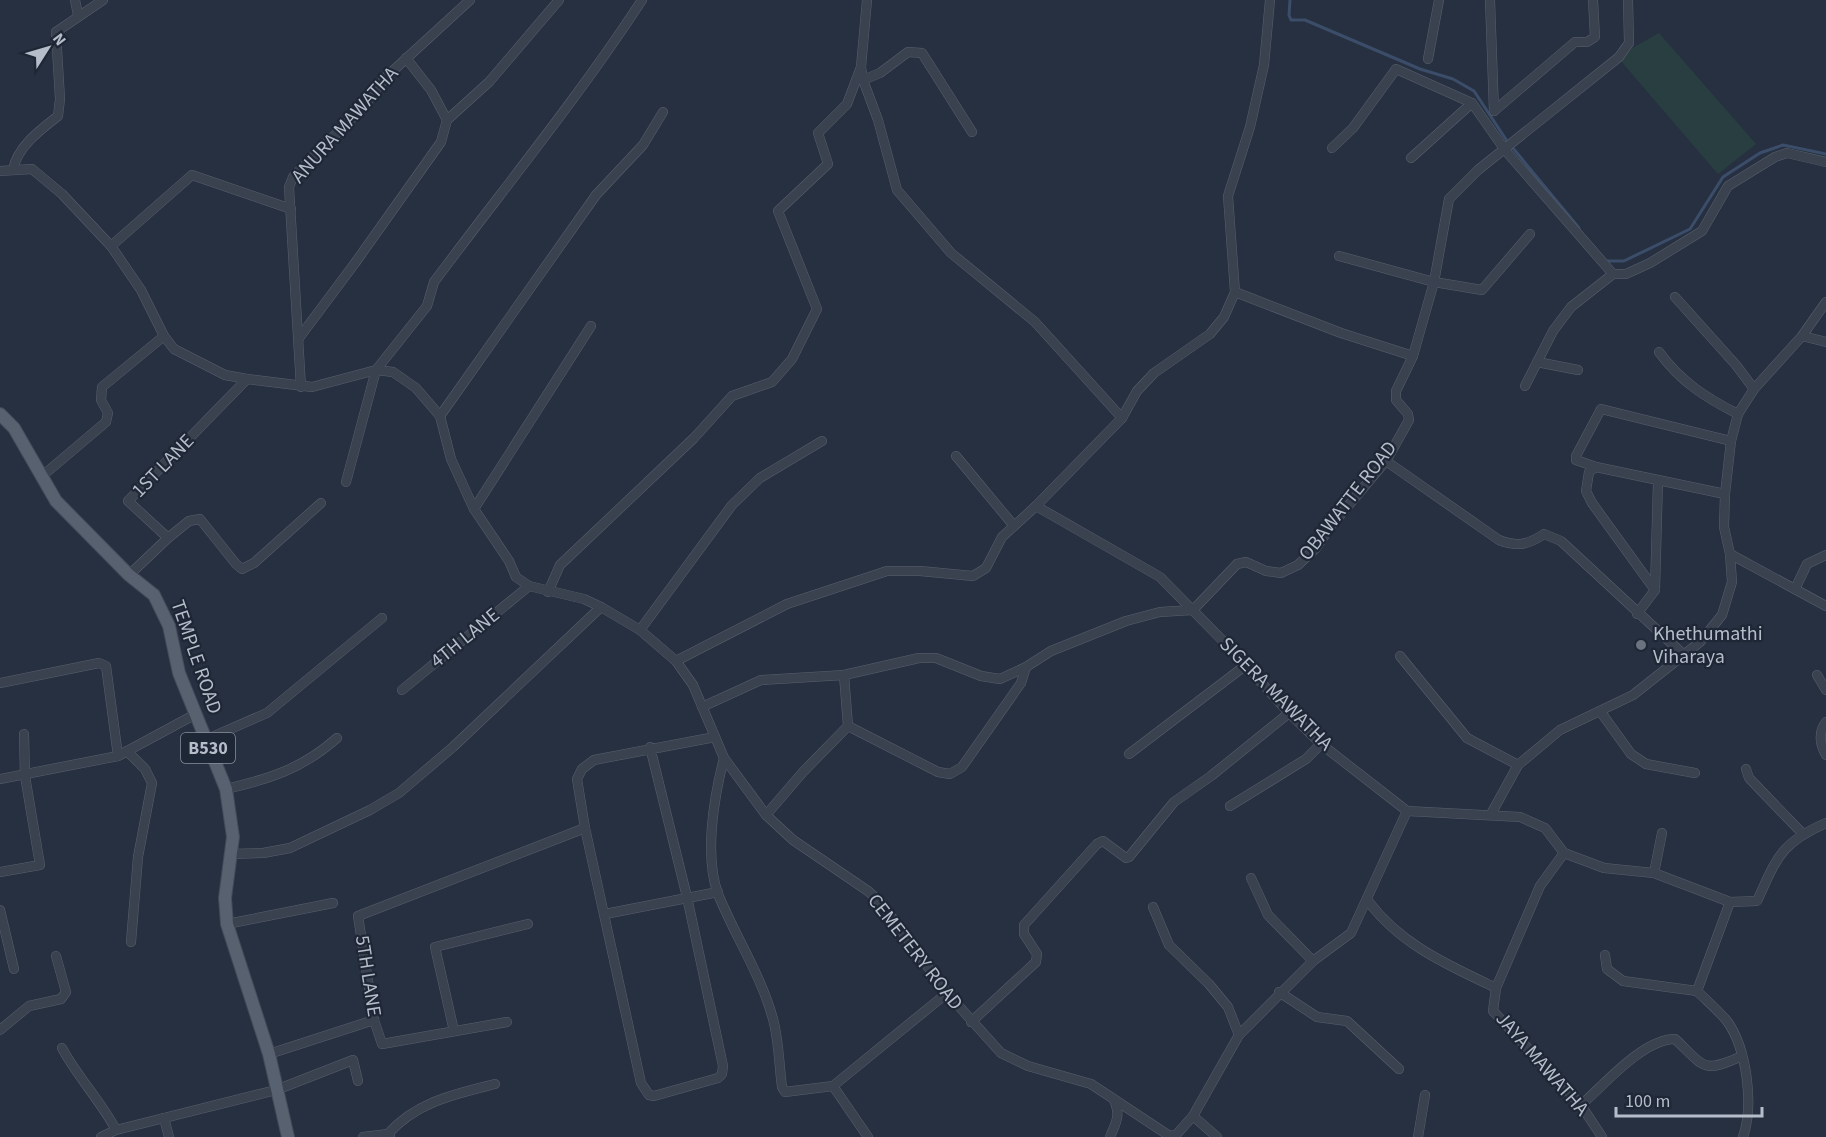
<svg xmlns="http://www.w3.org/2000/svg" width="1826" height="1137" viewBox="0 0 1826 1137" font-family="'Source Sans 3',sans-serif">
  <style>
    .green { fill: #283e41 }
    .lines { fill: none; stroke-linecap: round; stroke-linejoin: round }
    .stream { stroke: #3b4d69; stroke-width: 3 }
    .minor-casing { stroke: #58606d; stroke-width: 10 }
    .major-casing { stroke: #434b59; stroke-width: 14 }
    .minor { stroke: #3a4250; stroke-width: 9 }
    .major { stroke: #586170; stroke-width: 12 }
    .worship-dot { fill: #6b7280; stroke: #1e2735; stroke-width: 2 }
    .labels { text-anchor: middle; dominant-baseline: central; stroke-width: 4.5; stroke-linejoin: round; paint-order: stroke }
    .shield { fill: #1e2735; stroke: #88909d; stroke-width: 1.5 }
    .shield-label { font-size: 18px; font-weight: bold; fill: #b6bdca }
    .street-label { font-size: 20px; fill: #b6bdca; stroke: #1e2735 }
    .poi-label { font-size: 20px; fill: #b6bdca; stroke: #1e2735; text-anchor: start }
  </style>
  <rect width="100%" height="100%" fill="#263040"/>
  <polygon class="green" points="1659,33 1756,144 1718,174 1620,60 1634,47"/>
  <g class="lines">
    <g class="stream">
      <polyline points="1290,0 1289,15 1291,20 1305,20 1420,69 1453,79 1474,91 1507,141 1579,228"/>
      <polyline points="1606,261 1624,261 1690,229 1723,177 1760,153 1783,145 1826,154"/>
    </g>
    <defs>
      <g id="minor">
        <polyline points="75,0 78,15"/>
        <polyline points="867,0 861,67 863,80 878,120 897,190 951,253 1035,322 1122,418"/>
        <polyline points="1490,0 1494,111"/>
        <polyline points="406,58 431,90 447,120"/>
        <polyline points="1428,59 1439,0"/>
        <polyline points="863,80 880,73 908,52 922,53 972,132"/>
        <polyline points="1494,111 1575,42 1587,42 1595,37 1593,0"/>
        <polyline points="1332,148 1353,128 1396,69 1472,103 1505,150 1613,274"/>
        <polyline points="1411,158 1472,103"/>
        <path d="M13,170C17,147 40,130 58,116L60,99L56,32L103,0"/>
        <polyline points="0,171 32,169 62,194 111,246 141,290 164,336 174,349 225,375 247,379 312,387 376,370 393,372 416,388 440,416 451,459 474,509 509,561 516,577 529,586 584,599 601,607 640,630 676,661 693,685 724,758 766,815 793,840 868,891 882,904 947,993 1001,1053 1028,1066 1091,1084 1168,1135 1175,1136 1193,1116 1217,1137"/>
        <polyline points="111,246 192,175 291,209"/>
        <polyline points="1339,256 1434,282 1482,290 1530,234"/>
        <polyline points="1235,292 1341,333 1413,356"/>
        <polyline points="1675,297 1736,365 1754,389"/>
        <polyline points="1802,336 1826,342"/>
        <polyline points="299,338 355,263 441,142 447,120 489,82 559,0"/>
        <path d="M1659,352C1680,381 1706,398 1738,414"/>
        <polyline points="1537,362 1578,370"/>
        <polyline points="1525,386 1553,331 1571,307 1613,274 1626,274 1650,263 1702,231 1728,186 1775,157 1787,153 1826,162"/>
        <polyline points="301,387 289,187 293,177 364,106 385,78 470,0"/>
        <polyline points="440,416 596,195 643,145 663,112"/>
        <polyline points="956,456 1014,526"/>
        <path d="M1386,461L1499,540C1517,547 1528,545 1544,534L1561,541L1684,655"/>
        <polyline points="1596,467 1576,460 1576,456 1601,409 1731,441"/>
        <polyline points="41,477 106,422 108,413 101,400 102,387 164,336"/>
        <path d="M346,482L376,370L427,306L434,282C504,188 578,98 642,0"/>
        <path d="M1036,506L1160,577L1228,646L1289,713L1321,744L1407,811L1520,817L1545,828L1564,853L1604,868L1654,873L1730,902L1757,901C1777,858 1780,843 1826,823"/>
        <polyline points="474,509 591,326"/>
        <polyline points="168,538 189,521 200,519 236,564 242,569 254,563 321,503"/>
        <polyline points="1730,554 1826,606"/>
        <polyline points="129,575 168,538 128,501 247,379"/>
        <polyline points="1795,589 1807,564 1826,555"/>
        <polyline points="1655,590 1592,503 1586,491 1589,472 1596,467 1725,494"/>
        <polyline points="548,592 560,565 694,438 732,396 772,382 792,359 817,309 778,211 828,164 818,133 847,104 861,67"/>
        <polyline points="1637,614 1655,590 1658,481"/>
        <polyline points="640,630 732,505 760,478 822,441"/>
        <polyline points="1400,656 1467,738 1518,765"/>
        <polyline points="676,661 787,604 887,571 920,571 973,576 986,568 1002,537 1036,506 1122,418 1137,391 1154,373 1210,334 1224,317 1235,292 1228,196 1250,127 1264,65 1270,0"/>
        <polyline points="1817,675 1826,690"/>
        <polyline points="0,683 99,663 106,666 118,756"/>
        <polyline points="402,690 529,586"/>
        <polyline points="702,707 761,680 844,675 919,658 936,658 981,676 1000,679 1026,667 1051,651 1126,621 1160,612 1193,610 1237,564 1246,562 1266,571 1281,573 1298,565 1316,548 1331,526 1386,461 1409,420 1408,414 1396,400 1396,391 1413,356 1434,282 1449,199 1478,170 1619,57 1629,43 1628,0"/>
        <polyline points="1600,711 1631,754 1646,764 1695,773"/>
        <path d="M1826,722C1818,732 1820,745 1826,755"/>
        <polyline points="848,726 938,772 950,774 962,767 1021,683 1026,667"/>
        <polyline points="205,740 267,713 382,618"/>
        <polyline points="650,747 687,897 723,1066 722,1074 718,1078 654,1096 649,1095 641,1083 585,828 577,779 582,769 594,760 715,737"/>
        <polyline points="127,751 145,769 152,783 138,857 131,942"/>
        <polyline points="1129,754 1246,665"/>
        <path d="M724,758C714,797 704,855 718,894C735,936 761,975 773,1019C779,1041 779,1065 782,1087L785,1092L833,1086L947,993"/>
        <polyline points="1746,769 1749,778 1802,833"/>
        <polyline points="0,779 118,756 194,715"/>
        <path d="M226,789C269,779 302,769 337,738"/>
        <polyline points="1230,806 1306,759 1321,744"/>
        <polyline points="1491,814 1518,765 1560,730 1633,695 1700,642 1722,615 1732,582 1730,554 1724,527 1725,494 1731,441 1738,414 1754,389 1802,336 1826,302"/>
        <polyline points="766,815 803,772 848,726 844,675"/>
        <polyline points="1564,853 1540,886 1496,988 1493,1011 1581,1105 1602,1137"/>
        <polyline points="230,854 263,853 290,848 370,810 399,793 453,747 601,607"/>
        <polyline points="0,872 40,865 25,776 24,734"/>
        <polyline points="1654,873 1662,833"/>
        <polyline points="1251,878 1268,915 1313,961"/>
        <path d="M1368,901C1401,945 1448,965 1496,988"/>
        <path d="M1730,902L1697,991C1707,1001 1718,1010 1727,1021C1747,1049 1754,1105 1743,1137"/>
        <polyline points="1153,907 1169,945 1209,984 1228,1007 1239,1035"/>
        <polyline points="0,910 14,969"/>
        <polyline points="605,914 718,892"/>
        <polyline points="227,924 333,903"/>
        <polyline points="1605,955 1607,969 1623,981 1697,991"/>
        <polyline points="1279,992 1317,1017 1347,1021 1399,1069"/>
        <polyline points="507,1022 382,1044 374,1020 358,916 585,828"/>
        <polyline points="971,1022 1036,962 1037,954 1024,934 1024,925 1097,844 1103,841 1126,858 1129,857 1174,802 1211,776 1289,713"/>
        <polyline points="0,1030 29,1006 61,999 66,992 56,956"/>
        <polyline points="454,1031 435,947 528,924"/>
        <path d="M62,1048C78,1078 101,1101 116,1130"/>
        <polyline points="269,1054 374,1020"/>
        <polyline points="833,1086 868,1137"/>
        <path d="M1581,1105C1605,1084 1643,1039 1675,1039C1705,1067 1702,1074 1742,1056"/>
        <polyline points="1193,1116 1239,1035 1313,961 1351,933 1407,811"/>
        <polyline points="164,1118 169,1137"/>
        <path d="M388,1134C416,1102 455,1094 495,1084"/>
        <polyline points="101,1137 116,1130 276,1090 353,1060 358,1081"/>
        <polyline points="363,1137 388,1134 390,1137"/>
        <path d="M1110,1137C1116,1122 1121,1116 1114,1100"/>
        <polyline points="1418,1137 1425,1095"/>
      </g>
      <polyline id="major" points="0,414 14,428 56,501 129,575 154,595 169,626 179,673 226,789 233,837 225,898 227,924 269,1054 288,1137"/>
    </defs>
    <use href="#minor" class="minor-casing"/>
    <use href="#major" class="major-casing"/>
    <use href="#minor" class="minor"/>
    <use href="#major" class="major"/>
  </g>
  <circle class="worship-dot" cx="1641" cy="645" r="6"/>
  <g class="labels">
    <rect class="shield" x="181" y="733" width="54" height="30" rx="4.5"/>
    <g class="shield-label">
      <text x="208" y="748">B530</text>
    </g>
    <g class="street-label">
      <text transform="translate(345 125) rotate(-48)">ANURA MAWATHA</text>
      <text transform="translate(163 466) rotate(-46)">1ST LANE</text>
      <text transform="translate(1348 501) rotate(-52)">OBAWATTE ROAD</text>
      <text transform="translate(465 638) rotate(-39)">4TH LANE</text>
      <text transform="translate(196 657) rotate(71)">TEMPLE ROAD</text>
      <text transform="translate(1276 694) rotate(45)">SIGERA MAWATHA</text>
      <text transform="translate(915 952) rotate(52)">CEMETERY ROAD</text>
      <text transform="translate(368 976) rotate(81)">5TH LANE</text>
      <text transform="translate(1542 1064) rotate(49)">JAYA MAWATHA</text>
    </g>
    <g class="poi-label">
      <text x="1653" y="634">Khethumathi<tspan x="1653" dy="23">Viharaya</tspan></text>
    </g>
  </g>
  <g transform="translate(48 48) rotate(53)" stroke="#1e2735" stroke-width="4.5" paint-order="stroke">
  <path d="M0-4.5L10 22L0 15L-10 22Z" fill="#b6bdca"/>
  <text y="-9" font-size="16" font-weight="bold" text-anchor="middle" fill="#b6bdca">N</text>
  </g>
  <path d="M1616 1107v9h146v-9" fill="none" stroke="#b6bdca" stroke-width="3"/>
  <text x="1625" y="1107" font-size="18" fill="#b6bdca" stroke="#1e2735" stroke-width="4.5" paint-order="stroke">100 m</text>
</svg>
